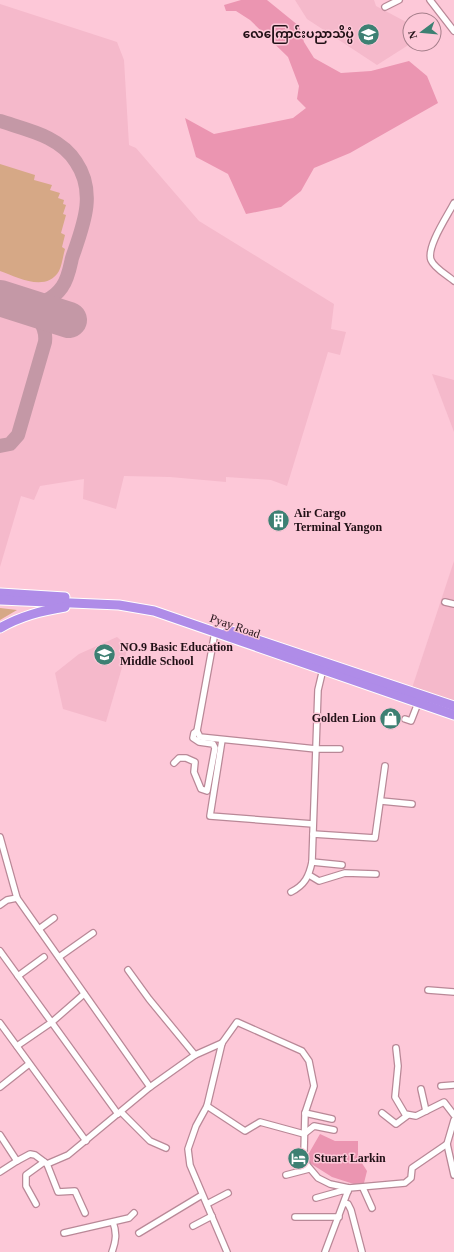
<svg xmlns="http://www.w3.org/2000/svg" width="454" height="1252" viewBox="0 0 454 1252" font-family="'Times New Roman','Noto Sans Myanmar',serif">
  <style>
    .built { fill: #f5b9cb }
    .green { fill: #d6a886 }
    .water { fill: #eb95b1 }
    .lines { fill: none; stroke-linecap: round; stroke-linejoin: round }
    .taxiway { stroke: #c498a6; stroke-width: 14 }
    .runway { stroke: #c498a6; stroke-width: 36 }
    .minor-casing { stroke: #b98897; stroke-width: 8 }
    .trunk-casing { stroke: #fff; stroke-width: 11 }
    .minor { stroke: #fff; stroke-width: 5.5 }
    .trunk { stroke: #af8ce8; stroke-width: 9 }
    .labels { text-anchor: middle; dominant-baseline: central; stroke-width: 3; stroke-linejoin: round; paint-order: stroke }
    .poi-label { font-size: 12px; font-weight: bold; fill: #211016; stroke: #fdc8d8; text-anchor: start }
    .street-label { font-size: 12px; fill: #211016; stroke: #fdc8d8 }
  </style>
  <rect width="100%" height="100%" fill="#fdc8d8"/>
  <g class="built">
    <polygon points="295,0 374,0 376,6 410,24 410,44 377,65 307,19"/>
    <polygon points="0,4 117,42 124,60 129,145 136,148 199,221 334,304 331,329 346,332 340,355 328,352 287,486 271,480 226,477 226,482 170,477 124,476 116,509 83,499 84,479 40,486 34,500 21,496 0,567"/>
    <polygon points="432,374 454,380 454,432"/>
    <polygon points="454,561 454,702 412,688"/>
    <polygon points="117,637 128,647 106,722 63,709 55,673 79,654"/>
  </g>
  <g class="green">
    <path d="M0,164L35,175L34,180L52,185L50,190L60,193L58,198L64,200L63,204L66,205L63,214L66,215L61,233L65,235L62,247L65,249C63,256 62,265 59,271C46,293 17,277 0,271Z"/>
    <polygon points="0,608 17,610 0,620"/>
  </g>
  <g class="water">
    <polygon points="241,0 267,0 299,26 304,42 314,58 341,73 371,71 409,61 427,76 438,103 350,153 314,168 301,191 281,207 246,214 228,174 196,157 185,118 214,134 293,118 306,108 297,99 299,86 288,57 250,20 236,11 226,11 224,5"/>
    <polygon points="320,1134 335,1141 358,1141 358,1157 367,1171 363,1187 332,1177 305,1160"/>
  </g>
  <g class="lines">
    <g class="taxiway">
      <path d="M0,121C27,130 60,136 76,162C97,193 83,226 72,258C70,267 68,279 62,287C54,299 39,305 25,306"/>
      <path d="M0,446L10,444L18,435L45,342C47,327 37,315 25,306"/>
    </g>
    <polyline class="runway" points="0,298 69,320"/>
    <defs>
      <g id="minor">
        <polyline points="430,0 454,31"/>
        <polyline points="385,7 399,0"/>
        <path d="M454,203C448,215 426,247 431,260C434,268 447,275 454,281"/>
        <polyline points="445,602 454,604"/>
        <polyline points="215,632 197,731 200,737 316,749 340,749"/>
        <polyline points="405,719 411,721 418,703"/>
        <polyline points="222,740 210,816 313,824"/>
        <polyline points="174,763 179,758 186,758 195,762 194,772 201,789 207,791 215,748 213,744 199,742 193,738 194,733 197,731"/>
        <polyline points="381,801 412,804"/>
        <polyline points="313,834 375,838 385,766"/>
        <polyline points="0,837 17,898 150,1087"/>
        <polyline points="312,862 342,865"/>
        <polyline points="309,875 319,881 345,873 376,874"/>
        <path d="M291,892C305,885 309,876 312,862L318,690L323,669"/>
        <polyline points="0,905 7,900 17,898"/>
        <polyline points="39,929 54,918"/>
        <polyline points="0,951 118,1114"/>
        <polyline points="59,957 93,933"/>
        <polyline points="128,970 149,999 195,1055"/>
        <polyline points="18,976 44,957"/>
        <polyline points="428,990 454,992"/>
        <polyline points="0,1023 86,1141"/>
        <polyline points="17,1046 52,1022 84,994"/>
        <polyline points="396,1048 398,1066 395,1097 405,1114 416,1116 444,1102 454,1115"/>
        <polyline points="441,1086 454,1085"/>
        <polyline points="0,1087 29,1064"/>
        <polyline points="421,1089 426,1111"/>
        <polyline points="207,1106 245,1131 260,1122 304,1134 314,1126 334,1130"/>
        <polyline points="121,1112 150,1141 166,1148"/>
        <polyline points="305,1113 332,1119"/>
        <polyline points="382,1113 396,1124 408,1115"/>
        <polyline points="454,1120 447,1144 454,1175"/>
        <polyline points="0,1135 17,1161 30,1154 35,1155 47,1164 58,1192 75,1191 85,1213"/>
        <polyline points="47,1164 68,1155 150,1087 195,1055 222,1043"/>
        <polyline points="0,1172 17,1161"/>
        <polyline points="286,1175 309,1169"/>
        <polyline points="363,1188 372,1208"/>
        <polyline points="316,1198 341,1191 348,1191"/>
        <polyline points="344,1203 348,1204 351,1210 362,1252"/>
        <polyline points="36,1204 26,1186 26,1175 44,1162"/>
        <polyline points="207,1204 228,1193"/>
        <polyline points="295,1217 339,1217"/>
        <polyline points="193,1226 212,1216"/>
        <polyline points="64,1233 129,1218 134,1213"/>
        <polyline points="139,1233 202,1195"/>
        <path d="M112,1252C116,1241 117,1233 113,1222"/>
        <polyline points="227,1252 190,1165 188,1149 196,1126 207,1106 222,1043 237,1022 302,1051 309,1061 314,1086 305,1113 304,1153 307,1165 318,1178 330,1184 349,1188 405,1183 411,1178 412,1168 447,1144"/>
        <polyline points="325,1252 349,1188"/>
      </g>
      <g id="trunk">
        <polyline points="0,593 65,597"/>
        <polyline points="0,600 119,605 154,611 454,715"/>
        <path d="M0,628C21,616 41,611 65,607"/>
        <polyline points="228,630 454,706"/>
      </g>
    </defs>
    <use href="#minor" class="minor-casing"/>
    <use href="#trunk" class="trunk-casing"/>
    <use href="#minor" class="minor"/>
    <use href="#trunk" class="trunk"/>
  </g>
  <defs>
    <symbol id="university-disc" viewBox="-11 -11 22 22"><circle r="9.5" fill="#3d8073" stroke="#fdc8d8"/><path d="M0-5L7-2L0 1L-7-2ZM-4 1L0 2.5L4 1V4Q0 6-4 4Z" fill="#fff"/></symbol>
    <symbol id="building-disc" viewBox="-11 -11 22 22"><circle r="9.5" fill="#3d8073" stroke="#fdc8d8"/><path d="M-4-6H4V6H1V3H-1V6H-4ZM-2.5-4.3h1.7v1.8h-1.7ZM.8-4.3h1.7v1.8H.8ZM-2.5-1h1.7V.8h-1.7ZM.8-1h1.7V.8H.8Z" fill="#fff"/></symbol>
    <symbol id="school-disc" viewBox="-11 -11 22 22"><circle r="9.5" fill="#3d8073" stroke="#fdc8d8"/><path d="M0-5L7-2L0 1L-7-2ZM-4 1L0 2.5L4 1V4Q0 6-4 4Z" fill="#fff"/></symbol>
    <symbol id="shop-disc" viewBox="-11 -11 22 22"><circle r="9.5" fill="#3d8073" stroke="#fdc8d8"/><path d="M-5-2.5h2.3a2.7 3.5 0 0 1 5.4 0H5L5.5 6h-11ZM-1.5-2.5h3a1.5 2.3 0 0 0-3 0Z" fill="#fff"/></symbol>
    <symbol id="hotel-disc" viewBox="-11 -11 22 22"><circle r="9.5" fill="#3d8073" stroke="#fdc8d8"/><path d="M-6-4.5h1.5V1H6V5H4.5V3h-9V5H-6ZM-4 0a1.8 1.8 0 1 1 3.6 0ZM.5 0V-2.5h3Q6-2.5 6 0Z" fill="#fff"/></symbol>
  </defs>
  <g fill-rule="evenodd">
    <use href="#university-disc" x="356" y="22" width="25" height="25"/>
    <use href="#building-disc" x="266" y="508" width="25" height="25"/>
    <use href="#school-disc" x="92" y="642" width="25" height="25"/>
    <use href="#shop-disc" x="378" y="706" width="25" height="25"/>
    <use href="#hotel-disc" x="286" y="1146" width="25" height="25"/>
  </g>
  <g class="labels">
    <g class="poi-label">
      <text x="354" y="34" text-anchor="end">လေကြောင်းပညာသိပ္ပံ</text>
      <text x="294" y="513">Air Cargo<tspan x="294" dy="14">Terminal Yangon</tspan></text>
      <text x="120" y="647">NO.9 Basic Education<tspan x="120" dy="14">Middle School</tspan></text>
      <text x="376" y="718" text-anchor="end">Golden Lion</text>
      <text x="314" y="1158">Stuart Larkin</text>
    </g>
    <g class="street-label">
      <text transform="translate(235 626) rotate(19)">Pyay Road</text>
    </g>
  </g>
  <g transform="translate(422 32) rotate(254)"><circle r="19" fill="#fdc8d8" stroke="#a57e8a"/>
  <path d="M0-3L7 15L0 10L-7 15Z" fill="#3d8073"/>
  <text y="-6" font-size="11" font-weight="bold" text-anchor="middle" fill="#211016">N</text>
  </g>
</svg>
